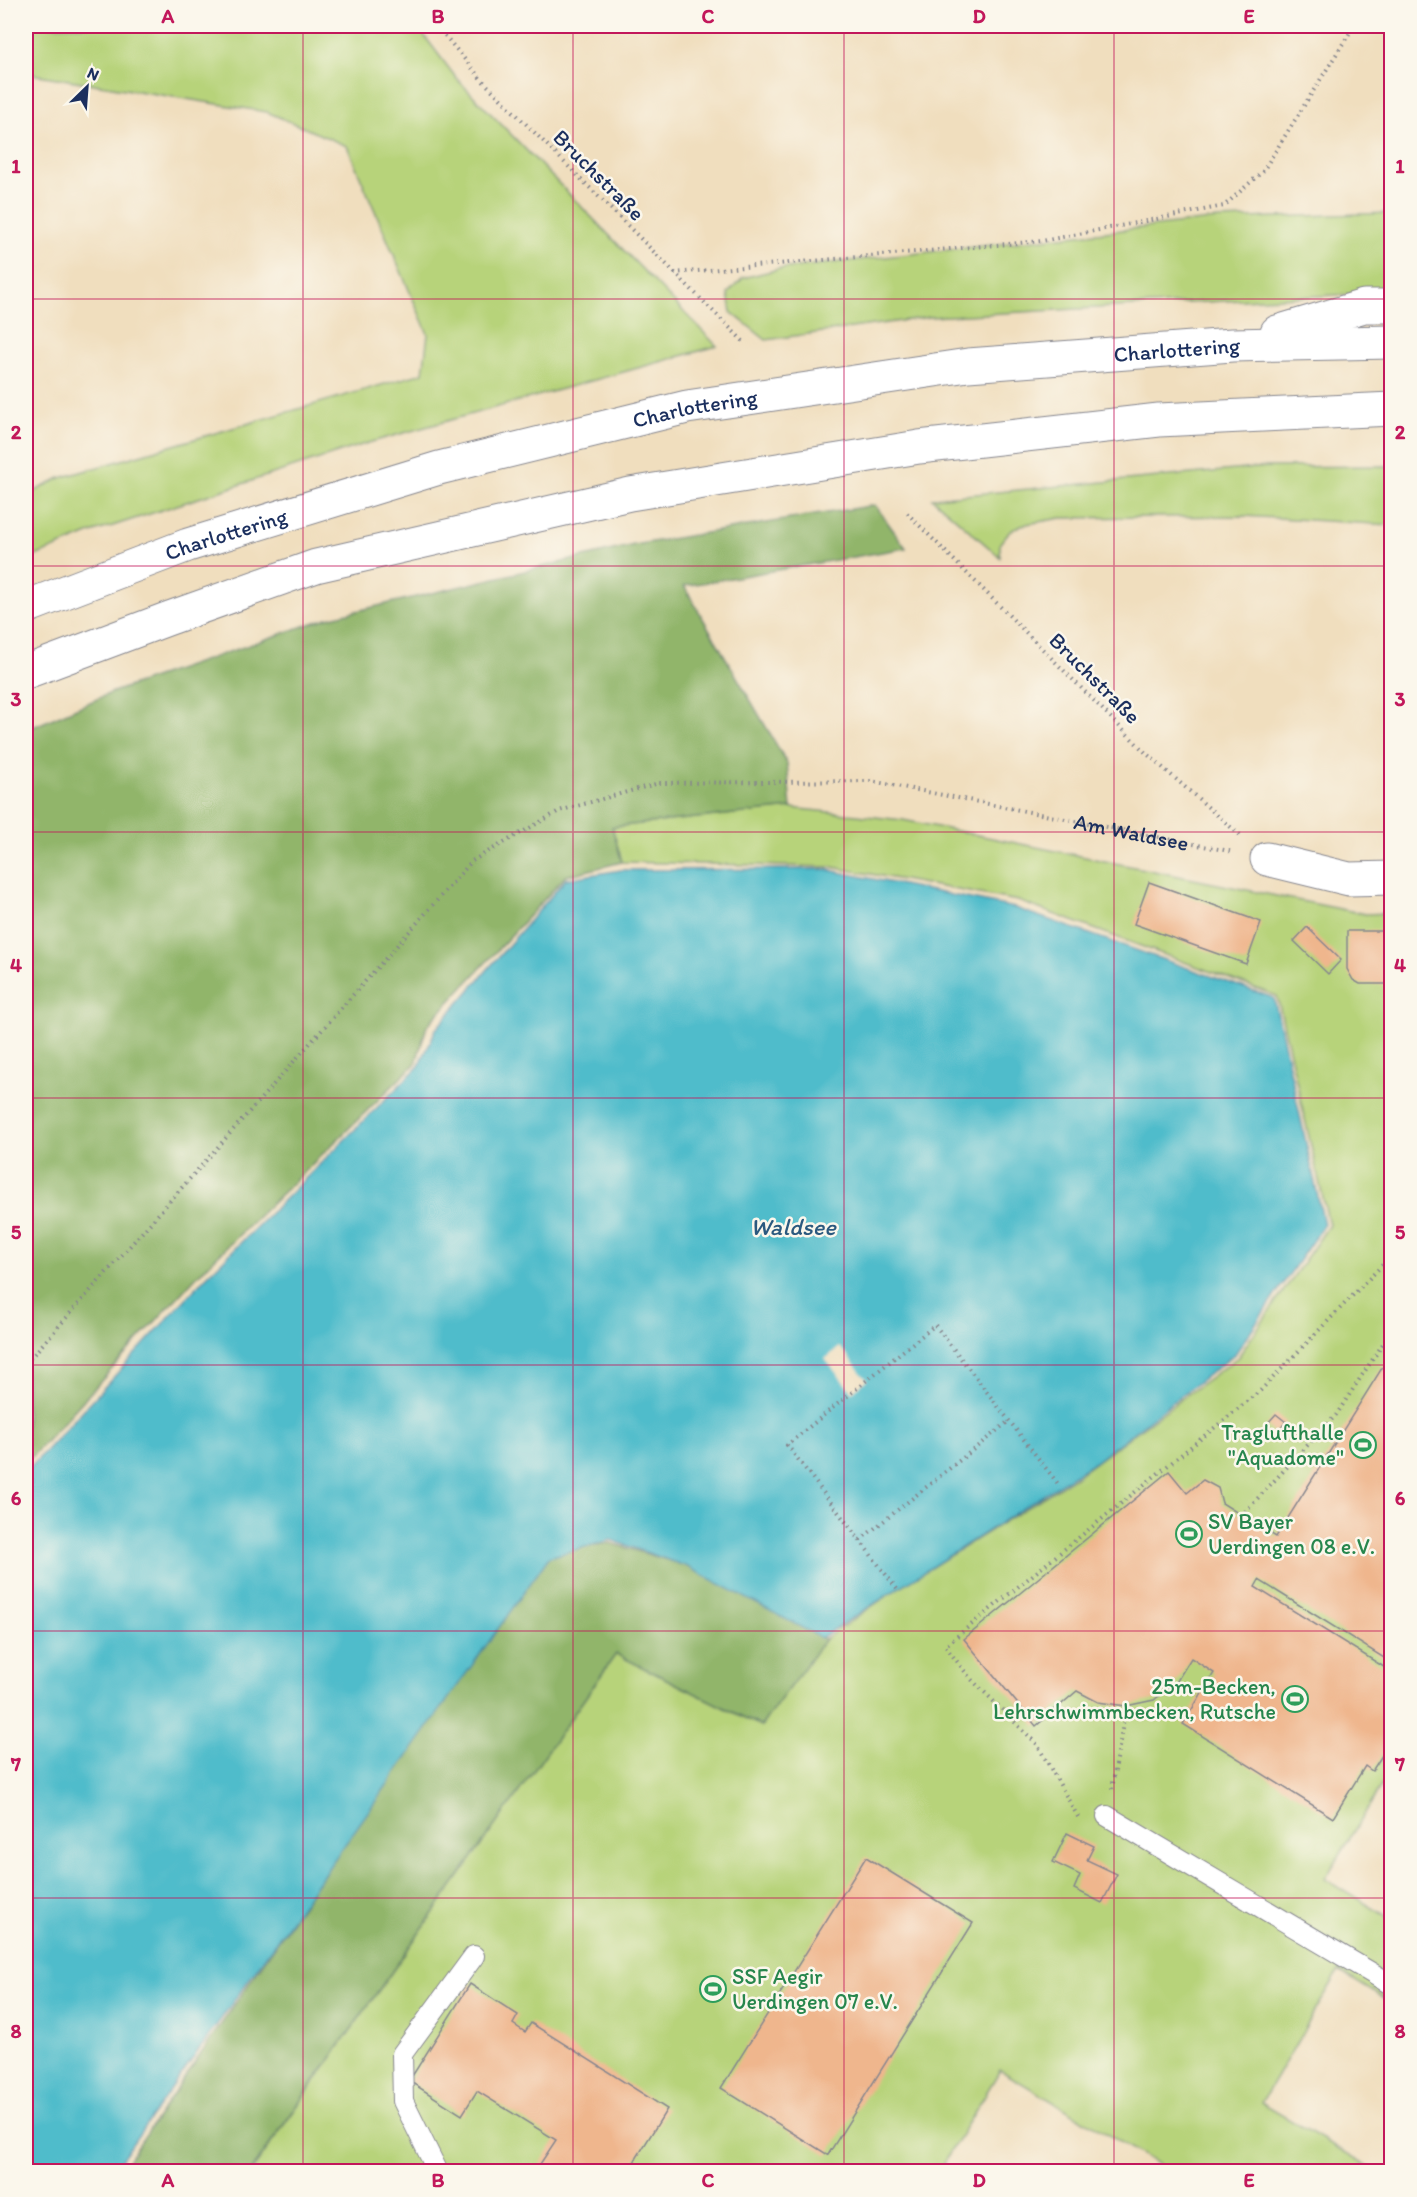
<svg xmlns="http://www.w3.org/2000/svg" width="1417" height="2197" viewBox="0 0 1417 2197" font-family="Itim,sans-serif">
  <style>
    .green { fill: #b7d37a; stroke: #69816c; stroke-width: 1.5 }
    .forest { fill: #91b56a; stroke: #567264; stroke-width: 1.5 }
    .water { fill: #50bccb; stroke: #367694; stroke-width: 1.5 }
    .pier { fill: #f0debe }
    .building { fill: #efb68d }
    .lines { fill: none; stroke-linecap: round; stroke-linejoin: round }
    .service-casing { stroke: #86868e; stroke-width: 22 }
    .minor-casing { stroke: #86868e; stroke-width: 35 }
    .trunk-casing { stroke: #86868e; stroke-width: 35 }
    .path { stroke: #86868e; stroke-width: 4; stroke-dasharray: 1.5 4.5; stroke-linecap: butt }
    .service { stroke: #fff; stroke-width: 20 }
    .minor { stroke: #fff; stroke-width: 33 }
    .trunk { stroke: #fff; stroke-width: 33 }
    .grid { fill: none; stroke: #c2185b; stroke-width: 1.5; stroke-opacity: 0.55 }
    .labels { text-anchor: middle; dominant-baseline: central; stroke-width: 5; stroke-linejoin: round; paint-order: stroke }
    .street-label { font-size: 22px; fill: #1b2f5e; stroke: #fbf7ec }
    .leisure-label { font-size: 22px; fill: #27864d; stroke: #fbf7ec; text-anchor: end }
    .water-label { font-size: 24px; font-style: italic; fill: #2b597f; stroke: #fbf7ec }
    .neatline { fill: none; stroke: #c2185b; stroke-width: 2 }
    .grid-label { font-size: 20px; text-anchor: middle; font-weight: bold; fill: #c2185b }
  </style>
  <rect width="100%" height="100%" fill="#fbf7ec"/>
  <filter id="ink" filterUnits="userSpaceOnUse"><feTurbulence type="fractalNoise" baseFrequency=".0167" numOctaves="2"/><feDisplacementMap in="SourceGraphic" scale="12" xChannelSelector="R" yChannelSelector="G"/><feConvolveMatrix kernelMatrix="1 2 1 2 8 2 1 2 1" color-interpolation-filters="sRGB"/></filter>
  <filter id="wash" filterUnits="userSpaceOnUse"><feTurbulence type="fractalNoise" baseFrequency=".008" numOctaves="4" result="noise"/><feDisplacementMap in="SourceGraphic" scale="24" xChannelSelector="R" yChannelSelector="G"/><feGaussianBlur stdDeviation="1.35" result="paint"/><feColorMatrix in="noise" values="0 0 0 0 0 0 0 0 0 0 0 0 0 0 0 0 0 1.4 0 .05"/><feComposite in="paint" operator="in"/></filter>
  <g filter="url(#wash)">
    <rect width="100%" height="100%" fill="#f0debe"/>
    <g class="green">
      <polygon points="26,26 417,26 457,79 717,346 368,443 91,533 26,560 26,496 60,478 423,373 428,334 347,146 267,112 26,73"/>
      <polygon points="1391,213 1391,292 930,317 766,340 731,312 728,293 743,278 779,269 1219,219"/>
      <polygon points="1391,466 1391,525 1243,516 1061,518 1021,525 1009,532 1000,543 1000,557 932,498 1267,467"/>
      <polygon points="791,808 903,820 1365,914 1391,913 1391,1770 1325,1879 1391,1919 1391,2003 1339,1971 1261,2103 1377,2171 1169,2171 1000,2070 939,2171 251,2172 616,1654 761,1726 825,1639 897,1589 1074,1478 1238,1357 1329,1225 1277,996 1018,901 832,867 622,862 612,827"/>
    </g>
    <g class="forest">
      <polygon points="875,505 906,548 684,586 787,763 791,808 612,827 622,862 566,876 427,1026 416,1063 197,1276 26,1463 26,730 113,692 327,618 634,545"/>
      <polygon points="610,1543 691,1567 825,1639 761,1726 616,1654 251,2171 120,2172 544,1552"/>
    </g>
    <polygon class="water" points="824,869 1015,908 1274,998 1324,1224 1235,1354 1095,1462 821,1638 688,1567 611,1540 549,1557 113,2171 26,2171 26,1472 205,1278 419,1066 436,1029 566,879 621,870"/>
    <polygon class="pier" points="840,1347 867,1380 852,1392 825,1359"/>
    <g id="blocks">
      <g class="building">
        <polygon points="1149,882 1261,922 1246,964 1134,924"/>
        <polygon points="1307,927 1341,960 1328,974 1294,941"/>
        <polygon points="1347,931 1392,931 1392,984 1360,984 1353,980 1347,969"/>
        <polygon points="1392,1352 1392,1663 1259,1580 1255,1587 1392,1672 1392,1740 1372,1771 1365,1766 1333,1818 1183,1724 1214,1673 1191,1658 1177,1681 1154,1700 1126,1706 1098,1702 1077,1691 1036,1726 964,1639 1169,1471 1187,1493 1203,1480 1218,1488 1222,1503 1276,1537"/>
        <polygon points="1276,1414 1286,1422 1275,1434 1266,1425"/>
        <polygon points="1067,1833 1094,1846 1087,1860 1117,1874 1102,1903 1074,1889 1080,1875 1053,1862"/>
        <polygon points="866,1857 973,1923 828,2155 721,2088"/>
        <polygon points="470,1984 518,2015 513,2024 525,2032 531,2023 667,2109 628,2172 552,2172 540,2164 556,2140 477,2091 462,2115 409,2081"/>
      </g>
    </g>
  </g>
  <g filter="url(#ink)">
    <use href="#blocks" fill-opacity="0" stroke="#86868e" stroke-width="1.5"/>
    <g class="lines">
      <defs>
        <g id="service">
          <polyline points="1107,1816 1392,1985"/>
          <polyline points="438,2172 403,2101 402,2054 474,1956"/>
        </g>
        <polyline id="minor" points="1267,859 1349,879 1392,878"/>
        <g id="trunk">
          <polyline points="1277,332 1364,306 1392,306"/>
          <path id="s2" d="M26,607L188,545L439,468L687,407L968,365L1232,345L1392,342"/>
          <polyline points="26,672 167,619 316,566 630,494 919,447 1159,420 1392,409"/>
        </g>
      </defs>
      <use href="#service" class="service-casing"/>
      <use href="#minor" class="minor-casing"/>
      <use href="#trunk" class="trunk-casing"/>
      <g class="path">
        <polyline points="437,26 481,79 744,342"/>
        <polyline points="674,273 1042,241 1224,206 1263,171 1354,26"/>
        <polyline points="907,513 1146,753 1241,836"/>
        <path id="s1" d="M26,1363L472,861L559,811L659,783L766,782L871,781L1234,852"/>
        <polyline points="1241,1516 1336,1415 1392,1330"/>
        <polyline points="860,1540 1009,1421"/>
        <polyline points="897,1589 787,1445 935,1325 1059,1485"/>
        <polyline points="1112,1789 1126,1706"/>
        <polyline points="1078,1817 1037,1744 970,1678 945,1646 1261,1390 1392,1255"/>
      </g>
      <use href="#service" class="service"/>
      <use href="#minor" class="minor"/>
      <use href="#trunk" class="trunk"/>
    </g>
  </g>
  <path class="grid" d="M303,26V2172M573,26V2172M844,26V2172M1114,26V2172M26,299H1392M26,566H1392M26,832H1392M26,1098H1392M26,1365H1392M26,1631H1392M26,1898H1392"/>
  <defs>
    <symbol id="stadium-ring" viewBox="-11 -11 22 22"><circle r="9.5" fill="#fbf7ec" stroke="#2e9e5b" stroke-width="1.5"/><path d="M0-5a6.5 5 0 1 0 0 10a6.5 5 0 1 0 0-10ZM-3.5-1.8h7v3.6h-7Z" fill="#2e9e5b"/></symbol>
  </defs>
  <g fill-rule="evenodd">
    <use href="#stadium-ring" x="1348" y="1430" width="30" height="30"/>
    <use href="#stadium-ring" x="1174" y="1519" width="30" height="30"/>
    <use href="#stadium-ring" x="1280" y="1684" width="30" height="30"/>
    <use href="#stadium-ring" x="698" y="1974" width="30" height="30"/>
  </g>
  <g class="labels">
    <g class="street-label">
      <text transform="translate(599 175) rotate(45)">Bruchstraße</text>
      <text stroke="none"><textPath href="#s2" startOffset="1185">Charlottering</textPath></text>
      <text stroke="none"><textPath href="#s2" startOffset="699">Charlottering</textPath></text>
      <text stroke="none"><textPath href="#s2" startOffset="213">Charlottering</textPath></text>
      <text transform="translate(1095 678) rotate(45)">Bruchstraße</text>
      <text stroke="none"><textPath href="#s1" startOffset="1353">Am Waldsee</textPath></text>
    </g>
    <g class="leisure-label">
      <text x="1344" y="1432">Traglufthalle<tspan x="1344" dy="25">"Aquadome"</tspan></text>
      <text x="1208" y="1521" text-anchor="start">SV Bayer<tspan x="1208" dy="25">Uerdingen 08 e.V.</tspan></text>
      <text x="1276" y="1686">25m-Becken,<tspan x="1276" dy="25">Lehrschwimmbecken, Rutsche</tspan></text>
      <text x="732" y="1976" text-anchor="start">SSF Aegir<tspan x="732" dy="25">Uerdingen 07 e.V.</tspan></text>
    </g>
    <g class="water-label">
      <text x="793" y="1226">Waldsee</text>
    </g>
  </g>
  <rect width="1417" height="2197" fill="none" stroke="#fbf7ec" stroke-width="66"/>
  <g transform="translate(87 87) rotate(25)" stroke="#fbf7ec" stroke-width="4.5" paint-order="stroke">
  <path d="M0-4.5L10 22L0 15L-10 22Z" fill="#1b2f5e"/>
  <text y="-9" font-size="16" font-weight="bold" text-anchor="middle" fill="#1b2f5e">N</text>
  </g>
  <rect x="33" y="33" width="1351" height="2131" class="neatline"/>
  <g class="grid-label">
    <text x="168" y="23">A</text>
    <text x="438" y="23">B</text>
    <text x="708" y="23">C</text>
    <text x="979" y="23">D</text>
    <text x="1249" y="23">E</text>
    <text x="16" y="173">1</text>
    <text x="1400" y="173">1</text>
    <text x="16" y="439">2</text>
    <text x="1400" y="439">2</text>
    <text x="16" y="706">3</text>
    <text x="1400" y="706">3</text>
    <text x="16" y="972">4</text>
    <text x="1400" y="972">4</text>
    <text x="16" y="1239">5</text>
    <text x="1400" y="1239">5</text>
    <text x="16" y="1505">6</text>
    <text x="1400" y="1505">6</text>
    <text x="16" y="1771">7</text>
    <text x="1400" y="1771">7</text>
    <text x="16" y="2038">8</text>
    <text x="1400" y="2038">8</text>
    <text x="168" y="2187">A</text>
    <text x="438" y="2187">B</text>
    <text x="708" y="2187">C</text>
    <text x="979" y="2187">D</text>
    <text x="1249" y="2187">E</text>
  </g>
</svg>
